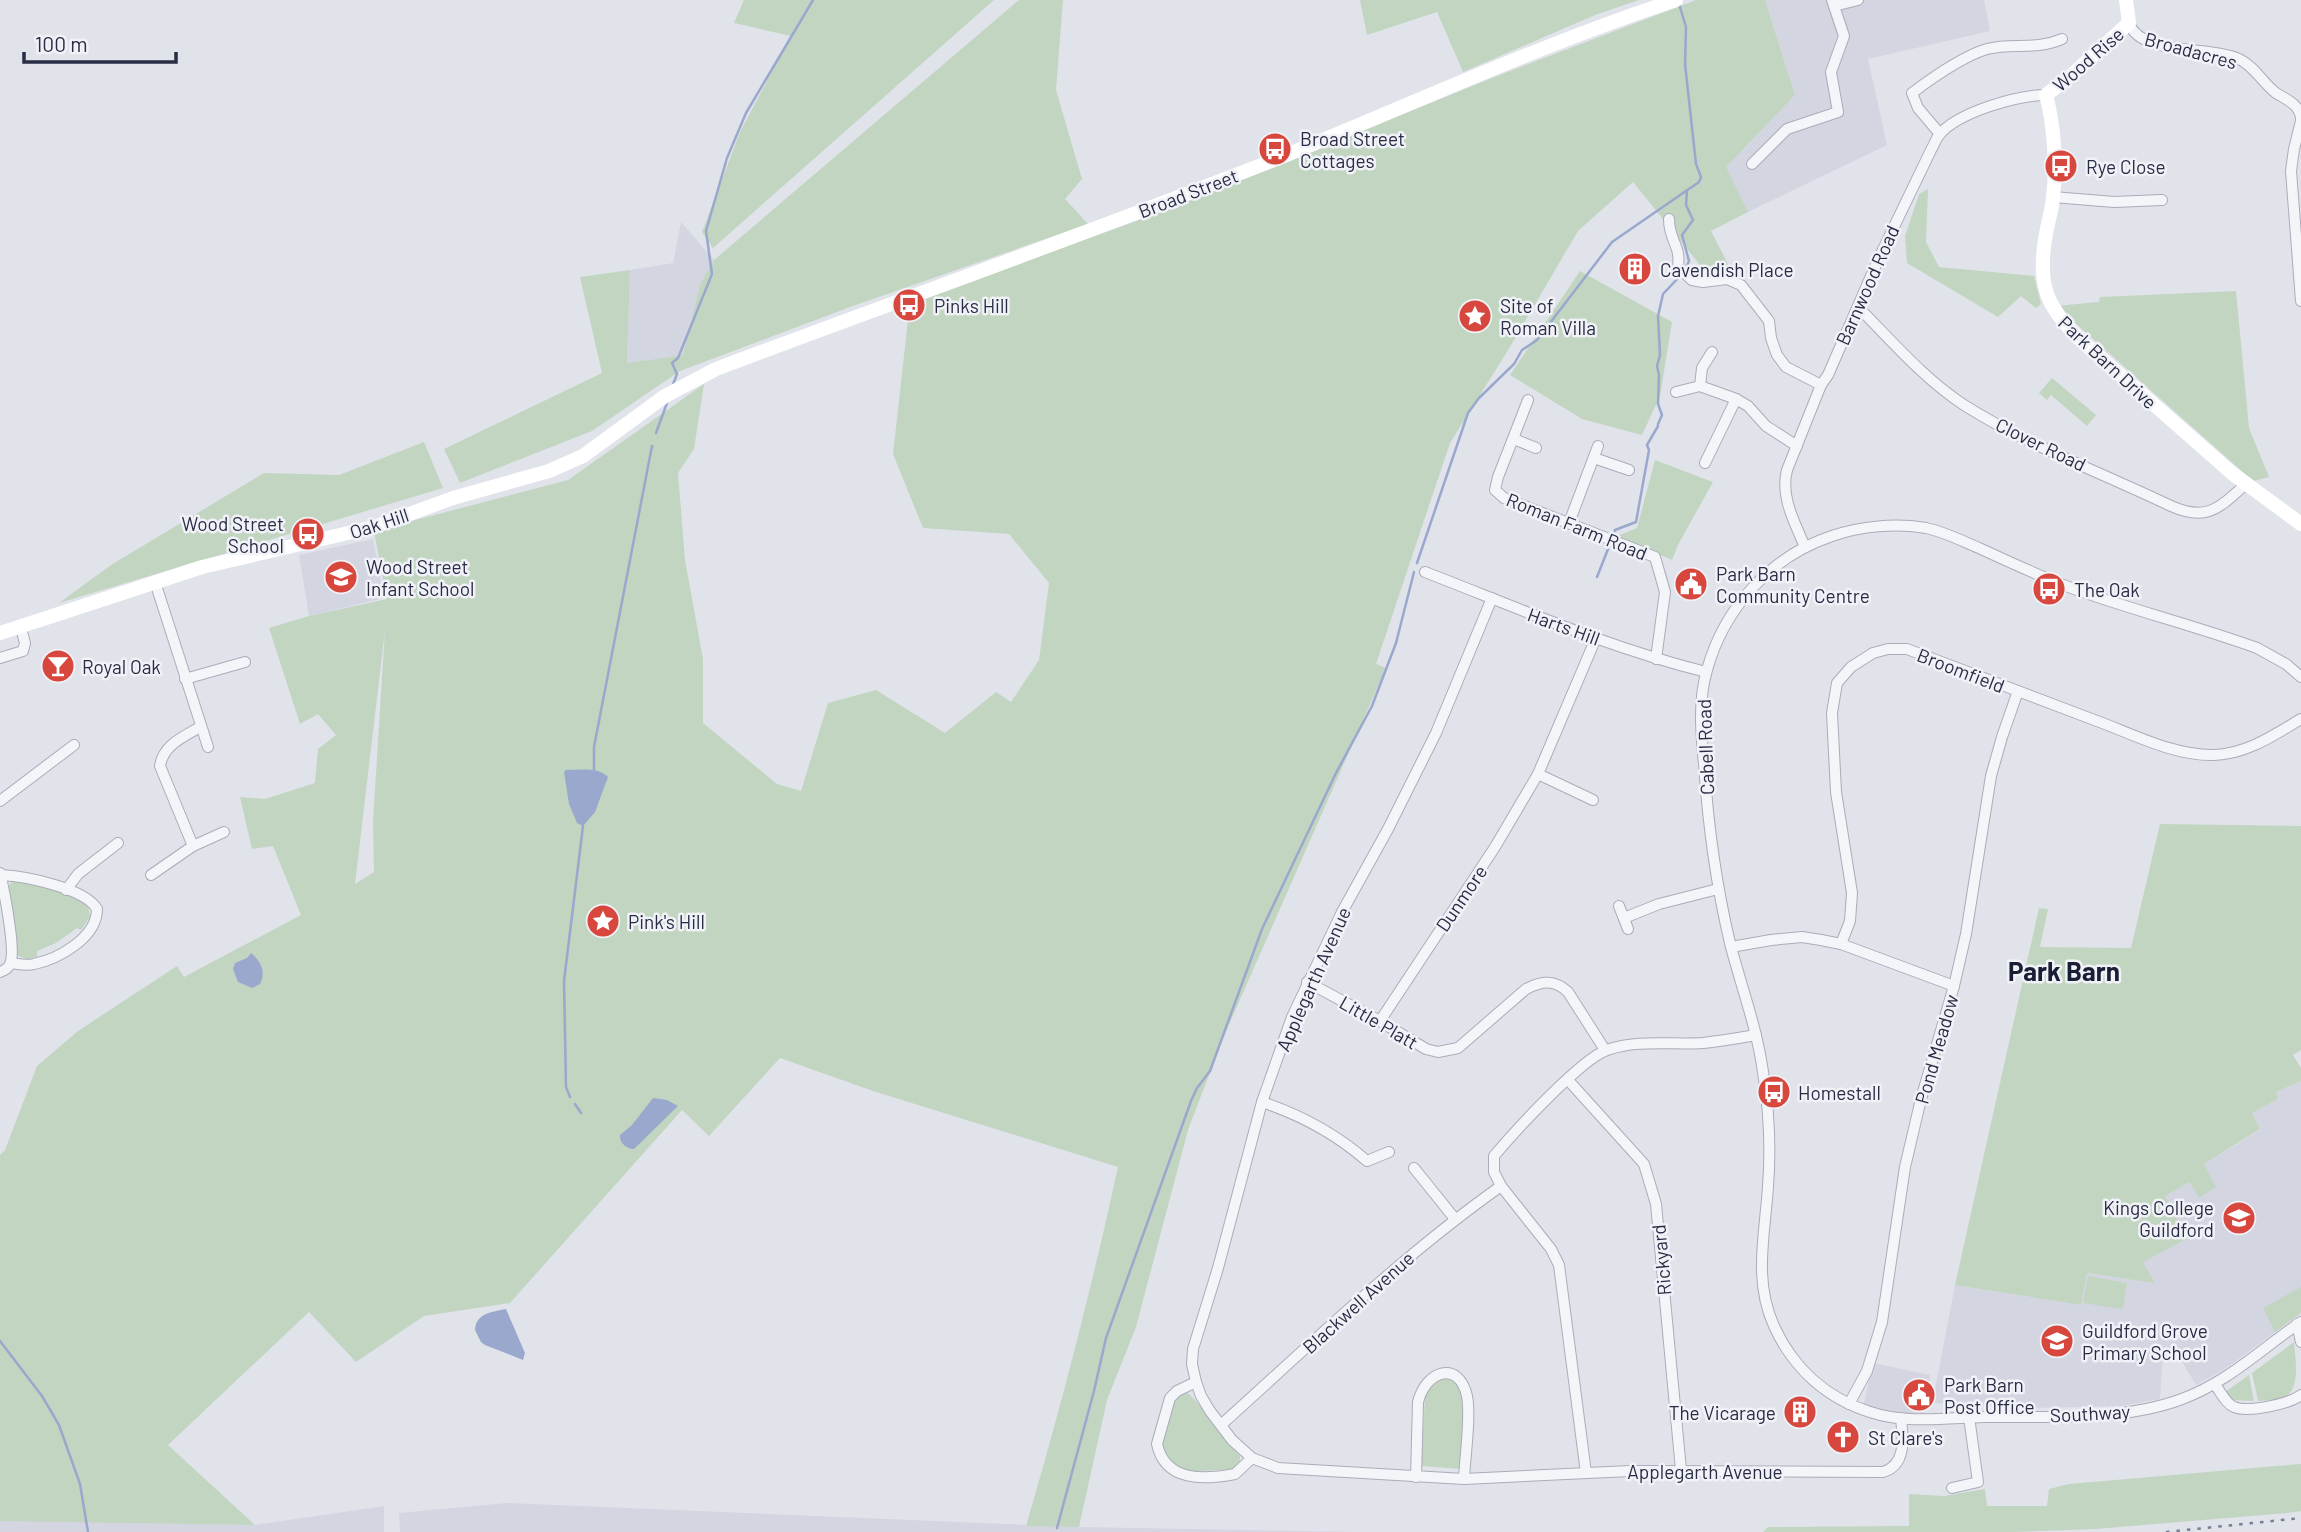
<svg xmlns="http://www.w3.org/2000/svg" width="2301" height="1532" viewBox="0 0 2301 1532" font-family="Barlow,sans-serif">
  <style>
    .built { fill: #d3d5e0 }
    .green { fill: #c2d5c1; fill-rule: evenodd }
    .water { fill: #9aa8cd }
    .lines { fill: none; stroke-linecap: round; stroke-linejoin: round }
    .stream { stroke: #9aa8cd; stroke-width: 2.5 }
    .street-casing { stroke: #aaacb9; stroke-width: 12 }
    .street { stroke: #f4f5f9; stroke-width: 10 }
    .secondary { stroke: #fff; stroke-width: 14 }
    .rail { stroke: #797e95; stroke-width: 2.5; stroke-dasharray: 3.5 7; stroke-linecap: butt }
    .labels { text-anchor: middle; dominant-baseline: central; stroke-width: 5; stroke-linejoin: round; paint-order: stroke }
    .street-label { font-size: 19px; fill: #282c44; stroke: #f1f2f8 }
    .poi-label { font-size: 19px; fill: #282c44; stroke: #f1f2f8; text-anchor: start }
    .district-label { font-size: 26px; font-weight: bold; fill: #1a1e34; stroke: #f1f2f8 }
  </style>
  <rect width="100%" height="100%" fill="#e1e3eb"/>
  <g class="built">
    <polygon points="1765,0 1984,0 1990,31 1868,59 1887,145 1748,212 1725,168 1795,95"/>
    <polygon points="681,222 714,260 700,284 683,355 627,363 630,270 673,263"/>
    <polygon points="373,539 384,598 309,616 299,555"/>
    <polygon points="2301,1081 2301,1313 2225,1369 2196,1385 2174,1348 2163,1351 2160,1399 2121,1406 2085,1407 2021,1408 1935,1403 1933,1400 1955,1285 2081,1305 2087,1273 2154,1282 2143,1262 2165,1196 2190,1182 2215,1187 2204,1164 2260,1130 2252,1113 2278,1099 2276,1092"/>
    <polygon points="1873,1363 1930,1375 1924,1413 1887,1414 1863,1407"/>
    <polygon points="507,1503 1079,1527 1356,1532 400,1532 399,1513"/>
    <polygon points="384,1506 384,1532 0,1532 0,1520 255,1525"/>
  </g>
  <g class="green">
    <polygon points="744,0 994,0 713,248 702,232 740,132 791,36 734,23"/>
    <polygon points="1019,0 1063,0 1056,90 1082,179 1065,199 1088,224 850,307 680,371 592,431 460,483 444,449 602,373 580,277 630,270 627,363 683,355 700,284 714,260"/>
    <polygon points="1360,0 1639,0 1595,15 1463,72 1437,12 1367,35"/>
    <path d="M1696,0H1765L1795,95L1726,167L1748,212L1711,231L1730,268L1708,275L1633,182L1578,231L1510,347L1450,443L1376,664L1386,668L1224,1036L1188,1130L1136,1327L1107,1400L1079,1527L1026,1526C1061,1407 1092,1287 1118,1167L873,1091L780,1058L709,1136L682,1110L510,1303L424,1316L356,1362L309,1312L168,1445L255,1525L0,1521V1155L5,1150L37,1066L78,1031L177,966L184,977L301,915L273,846L252,849L240,797L265,799L315,783L318,749L336,735L318,714L300,724L269,628L309,616L387,599L374,531L568,480L704,384L694,449L678,473L685,560L703,659V723L777,784L801,791L828,703L876,690L945,733L996,692L1011,702L1039,660L1049,583L1009,534L923,528L893,454L910,302L1170,209L1492,78ZM385,630L373,822L374,872L355,884Z"/>
    <polygon points="1928,189 1926,242 1939,267 2034,276 2041,304 2036,308 2021,296 1998,317 1907,263 1905,236 1919,194"/>
    <polygon points="1580,271 1672,322 1660,396 1642,435 1582,419 1510,375"/>
    <polygon points="2236,291 2249,428 2269,477 2253,481 2056,306 2099,302 2100,297"/>
    <polygon points="2052,378 2096,415 2087,426 2051,395 2047,400 2039,393"/>
    <polygon points="424,442 443,488 59,603 111,565 264,473 339,475"/>
    <polygon points="1655,460 1713,482 1678,545 1672,560 1617,536 1637,528"/>
    <polygon points="2160,824 2301,826 2301,1050 2293,1055 2301,1068 2301,1081 2276,1092 2278,1099 2252,1113 2260,1129 2204,1164 2216,1187 2199,1198 2190,1182 2165,1196 2188,1238 2143,1262 2155,1283 2087,1273 2081,1305 1955,1285 2039,908 2048,909 2040,947 2131,948"/>
    <path d="M13,881H27L81,900L88,905L90,917L81,930L77,928L56,943L37,951V957C29,960 24,959 17,955L7,888Z"/>
    <polygon points="2088,1276 2127,1283 2123,1309 2083,1303"/>
    <polygon points="2301,1287 2301,1313 2275,1332 2263,1308"/>
    <path d="M2294,1342C2295,1357 2301,1387 2286,1396C2279,1401 2266,1400 2258,1401L2252,1373Z"/>
    <polygon points="2249,1375 2254,1401 2231,1400 2225,1392"/>
    <polygon points="1446,1378 1458,1383 1464,1398 1461,1469 1421,1466 1425,1397 1432,1383"/>
    <path d="M1187,1393C1195,1396 1229,1445 1240,1456V1466L1236,1469L1183,1472C1174,1468 1163,1455 1161,1445L1175,1401L1178,1397Z"/>
    <polygon points="2301,1464 2301,1511 2287,1513 2096,1529 2015,1532 1763,1532 1768,1527 1909,1526 1909,1494 1944,1496 1985,1489 1987,1506 2047,1506 2049,1489 2069,1484"/>
  </g>
  <g class="water">
    <path d="M566,770C581,770 598,767 608,777L595,812L583,826L577,823L569,804L564,772Z"/>
    <path d="M251,953C259,960 267,970 260,984L252,988L238,982L233,969L235,963L247,958Z"/>
    <path d="M653,1098L667,1100L678,1106L634,1149C627,1149 619,1143 620,1135L632,1125Z"/>
    <path d="M506,1309L525,1353L523,1360L485,1345L481,1342L475,1330C476,1313 492,1312 506,1309Z"/>
  </g>
  <g class="lines">
    <g class="stream">
      <polyline points="1686,268 1689,261 1682,235 1693,220 1686,205 1687,191"/>
      <polyline points="672,387 677,374 672,363 678,358 712,274 706,231 727,158 746,113 813,0"/>
      <polyline points="1658,424 1662,415 1658,404 1659,375 1657,366 1660,355 1658,316 1663,294 1682,274"/>
      <polyline points="656,433 667,403"/>
      <polyline points="1612,538 1615,530 1636,522 1649,450 1647,445 1658,426"/>
      <polyline points="1417,563 1468,413 1479,398 1514,364 1522,350 1537,340 1612,242 1699,182 1701,177 1696,164 1685,64 1686,27 1679,4"/>
      <polyline points="1597,577 1610,544"/>
      <polyline points="594,770 594,747 652,446"/>
      <polyline points="570,1097 566,1087 564,981 583,826"/>
      <polyline points="575,1104 581,1113"/>
      <polyline points="0,1341 42,1396 59,1425 80,1484 88,1532"/>
      <polyline points="1057,1528 1094,1391 1106,1338 1191,1101 1197,1088 1210,1071 1262,929 1336,773 1372,706 1396,643 1414,572"/>
    </g>
    <defs>
      <g id="street">
        <polyline points="1834,6 1858,0"/>
        <path d="M2129,23C2140,56 2213,46 2239,59C2254,66 2263,83 2276,93C2287,100 2299,104 2301,118"/>
        <polyline points="2301,121 2294,149 2291,171 2301,301"/>
        <path d="M1940,134L1918,108L1912,93C1932,78 1963,56 1987,49C2012,42 2034,51 2062,39"/>
        <polyline points="1752,164 1787,129 1838,112 1831,72 1844,36 1832,0"/>
        <polyline points="2053,197 2114,202 2162,200"/>
        <path d="M1669,219C1669,241 1681,245 1678,267L1692,280L1703,282L1727,279L1741,285L1769,321L1771,338L1777,355L1786,367L1821,385"/>
        <path d="M1858,307C1891,340 1924,379 1964,405C2029,446 2102,473 2171,506C2207,522 2219,508 2246,484"/>
        <polyline points="1700,386 1702,368 1712,352"/>
        <polyline points="1676,392 1700,386 1736,399 1748,406 1766,426 1797,446"/>
        <polyline points="1528,400 1498,477 1495,490 1504,498 1655,557 1665,592 1656,659"/>
        <polyline points="1514,439 1536,448"/>
        <polyline points="1594,458 1629,470"/>
        <polyline points="1705,463 1736,399"/>
        <polyline points="1569,523 1598,446"/>
        <path d="M1805,547C1795,523 1780,497 1787,470L1821,385L1828,375L1878,260L1931,150C1934,145 1936,139 1939,135C1958,112 2018,95 2046,95"/>
        <path d="M1425,572C1518,608 1609,648 1706,672"/>
        <polyline points="155,582 208,747"/>
        <path d="M1492,598L1436,733L1388,829L1342,912L1292,1017L1262,1102L1218,1268L1193,1349L1192,1364L1196,1382L1201,1396L1210,1411L1232,1440L1252,1458L1278,1468L1464,1479L1630,1471L1883,1472C1907,1465 1903,1437 1901,1418"/>
        <polyline points="0,658 23,651 25,643 21,628"/>
        <path d="M2301,677L2286,664L2257,648C2191,624 2123,608 2058,583C2031,572 2005,560 1979,548C1962,541 1945,532 1926,528C1895,523 1861,526 1832,536C1771,556 1724,608 1707,670C1698,700 1701,733 1704,764C1708,825 1716,884 1730,943C1741,986 1757,1028 1763,1072C1769,1110 1771,1148 1768,1186C1765,1235 1753,1280 1774,1326C1793,1368 1826,1398 1870,1412C1905,1424 1947,1418 1984,1417C2049,1416 2120,1422 2182,1399C2228,1382 2261,1349 2301,1322"/>
        <polyline points="185,679 245,662"/>
        <polyline points="1538,774 1593,800"/>
        <polyline points="0,801 74,745"/>
        <path d="M193,846L160,766C163,745 183,737 200,727"/>
        <path d="M0,873C4,890 15,946 11,961C10,967 6,970 0,972"/>
        <path d="M1,875C24,876 85,888 97,909C97,938 58,959 34,964C26,966 19,964 11,963"/>
        <polyline points="151,875 193,846 224,832"/>
        <polyline points="66,890 78,874 118,843"/>
        <polyline points="1619,906 1628,929"/>
        <polyline points="1624,918 1659,904 1718,889"/>
        <path d="M1841,944L1850,921L1852,893L1836,792L1832,713L1837,683L1851,667L1873,653L1888,649H1907C1970,673 2033,697 2097,721C2133,734 2174,756 2214,755C2247,754 2274,735 2301,719"/>
        <polyline points="1731,947 1771,940 1802,937 1821,940 1841,944 1954,986"/>
        <path d="M1307,982L1380,1021L1426,1049L1438,1052L1458,1048L1526,989C1542,981 1554,979 1568,992L1605,1050"/>
        <polyline points="1380,1021 1495,847 1538,774 1596,638"/>
        <polyline points="1568,1080 1644,1164 1656,1204 1681,1470"/>
        <path d="M1262,1102C1301,1115 1336,1134 1367,1161L1389,1152"/>
        <polyline points="1414,1168 1455,1219"/>
        <polyline points="2297,1324 2301,1342"/>
        <path d="M1196,1382L1177,1391L1170,1398L1157,1444C1165,1482 1204,1480 1235,1474L1252,1458"/>
        <path d="M2215,1385C2221,1392 2226,1404 2234,1407C2248,1413 2289,1404 2301,1395"/>
        <polyline points="1849,1404 1867,1371 1882,1322 1905,1167 1921,1099 1954,986 1966,934 1991,776 2002,737 2018,691"/>
        <path d="M1221,1425C1312,1343 1401,1257 1501,1186"/>
        <path d="M1586,1473L1559,1265L1551,1249L1501,1186L1494,1172V1156C1514,1132 1581,1059 1607,1050C1637,1039 1672,1045 1703,1043C1721,1041 1739,1038 1756,1035"/>
        <path d="M1416,1477L1418,1402C1426,1370 1459,1360 1467,1396C1471,1417 1465,1456 1464,1479"/>
        <polyline points="1952,1488 1978,1482 1969,1417"/>
      </g>
    </defs>
    <use href="#street" class="street-casing"/>
    <use href="#street" class="street"/>
    <g class="secondary">
      <path d="M2126,0L2129,23L2073,74L2046,95C2054,124 2057,167 2053,197C2052,210 2048,222 2046,234C2036,287 2048,310 2085,344L2233,474L2301,524"/>
      <path d="M0,633L202,567L374,527L453,498L549,471L583,456L665,396L716,369C902,299 1089,233 1274,160C1408,106 1539,45 1676,0"/>
    </g>
    <polyline class="rail" points="2166,1532 2301,1518"/>
  </g>
  <defs>
    <symbol id="bus-disc" viewBox="-11 -11 22 22"><circle r="9.5" fill="#d7473e" stroke="#f1f2f8"/><path d="M-5-6H5V4H4V6H2V4H-2V6H-4V4H-5ZM-3.5-4V0h7V-4ZM-3.5 1.2v1.5H-2V1.2ZM2 1.2v1.5H3.5V1.2Z" fill="#fff"/></symbol>
    <symbol id="building-disc" viewBox="-11 -11 22 22"><circle r="9.5" fill="#d7473e" stroke="#f1f2f8"/><path d="M-4-6H4V6H1V3H-1V6H-4ZM-2.5-4.3h1.7v1.8h-1.7ZM.8-4.3h1.7v1.8H.8ZM-2.5-1h1.7V.8h-1.7ZM.8-1h1.7V.8H.8Z" fill="#fff"/></symbol>
    <symbol id="sight-disc" viewBox="-11 -11 22 22"><circle r="9.5" fill="#d7473e" stroke="#f1f2f8"/><path d="M0-6L1.8-2.2L6-1.7L2.9 1.2L3.7 5.4L0 3.3L-3.7 5.4L-2.9 1.2L-6-1.7L-1.8-2.2Z" fill="#fff"/></symbol>
    <symbol id="school-disc" viewBox="-11 -11 22 22"><circle r="9.5" fill="#d7473e" stroke="#f1f2f8"/><path d="M0-5L7-2L0 1L-7-2ZM-4 1L0 2.5L4 1V4Q0 6-4 4Z" fill="#fff"/></symbol>
    <symbol id="civic-disc" viewBox="-11 -11 22 22"><circle r="9.5" fill="#d7473e" stroke="#f1f2f8"/><path d="M-.6-6.5H3V-4.5H.6V-3L4-1V1h2V6H-6V1h2V-1L-.6-3ZM-1.2 2.5V6h2.4V2.5Z" fill="#fff"/></symbol>
    <symbol id="bar-disc" viewBox="-11 -11 22 22"><circle r="9.5" fill="#d7473e" stroke="#f1f2f8"/><path d="M-6-5H6L.8 .8V4.5H3.5V6h-7V4.5H-.8V.8Z" fill="#fff"/></symbol>
    <symbol id="church-disc" viewBox="-11 -11 22 22"><circle r="9.5" fill="#d7473e" stroke="#f1f2f8"/><path d="M-1.2-6h2.4v3.5h3.3v2.4h-3.3V6h-2.4V-.1h-3.3v-2.4h3.3Z" fill="#fff"/></symbol>
  </defs>
  <g fill-rule="evenodd">
    <use href="#bus-disc" x="1256" y="130" width="38" height="38"/>
    <use href="#bus-disc" x="2042" y="147" width="38" height="38"/>
    <use href="#building-disc" x="1616" y="250" width="38" height="38"/>
    <use href="#bus-disc" x="890" y="286" width="38" height="38"/>
    <use href="#sight-disc" x="1456" y="297" width="38" height="38"/>
    <use href="#bus-disc" x="289" y="515" width="38" height="38"/>
    <use href="#school-disc" x="322" y="558" width="38" height="38"/>
    <use href="#civic-disc" x="1672" y="565" width="38" height="38"/>
    <use href="#bus-disc" x="2030" y="570" width="38" height="38"/>
    <use href="#bar-disc" x="39" y="647" width="38" height="38"/>
    <use href="#sight-disc" x="584" y="902" width="38" height="38"/>
    <use href="#bus-disc" x="1755" y="1073" width="38" height="38"/>
    <use href="#school-disc" x="2220" y="1199" width="38" height="38"/>
    <use href="#school-disc" x="2038" y="1322" width="38" height="38"/>
    <use href="#civic-disc" x="1900" y="1376" width="38" height="38"/>
    <use href="#building-disc" x="1781" y="1393" width="38" height="38"/>
    <use href="#church-disc" x="1824" y="1418" width="38" height="38"/>
  </g>
  <g class="labels">
    <g class="street-label">
      <text transform="translate(2191 50) rotate(15)">Broadacres</text>
      <text transform="translate(2088 59) rotate(-41)">Wood Rise</text>
      <text transform="translate(1188 193) rotate(-21)">Broad Street</text>
      <text transform="translate(1867 285) rotate(-66)">Barnwood Road</text>
      <text transform="translate(2108 362) rotate(43)">Park Barn Drive</text>
      <text transform="translate(2041 444) rotate(26)">Clover Road</text>
      <text transform="translate(379 523) rotate(-18)">Oak Hill</text>
      <text transform="translate(1577 526) rotate(22)">Roman Farm Road</text>
      <text transform="translate(1564 626) rotate(20)">Harts Hill</text>
      <text transform="translate(1961 670) rotate(21)">Broomfield</text>
      <text transform="translate(1705 747) rotate(-92)">Cabell Road</text>
      <text transform="translate(1461 898) rotate(-56)">Dunmore</text>
      <text transform="translate(1313 979) rotate(-66)">Applegarth Avenue</text>
      <text transform="translate(1379 1022) rotate(30)">Little Platt</text>
      <text transform="translate(1936 1049) rotate(-74)">Pond Meadow</text>
      <text transform="translate(1661 1260) rotate(-95)">Rickyard</text>
      <text transform="translate(1358 1302) rotate(-42)">Blackwell Avenue</text>
      <text transform="translate(2090 1413) rotate(-3)">Southway</text>
      <text x="1705" y="1471">Applegarth Avenue</text>
    </g>
    <g class="poi-label">
      <text x="1300" y="138">Broad Street<tspan x="1300" dy="22">Cottages</tspan></text>
      <text x="2086" y="166">Rye Close</text>
      <text x="1660" y="269">Cavendish Place</text>
      <text x="934" y="305">Pinks Hill</text>
      <text x="1500" y="305">Site of<tspan x="1500" dy="22">Roman Villa</tspan></text>
      <text x="284" y="523" text-anchor="end">Wood Street<tspan x="284" dy="22">School</tspan></text>
      <text x="366" y="566">Wood Street<tspan x="366" dy="22">Infant School</tspan></text>
      <text x="1716" y="573">Park Barn<tspan x="1716" dy="22">Community Centre</tspan></text>
      <text x="2074" y="589">The Oak</text>
      <text x="82" y="666">Royal Oak</text>
      <text x="628" y="921">Pink's Hill</text>
      <text x="1798" y="1092">Homestall</text>
      <text x="2214" y="1207" text-anchor="end">Kings College<tspan x="2214" dy="22">Guildford</tspan></text>
      <text x="2082" y="1330">Guildford Grove<tspan x="2082" dy="22">Primary School</tspan></text>
      <text x="1944" y="1384">Park Barn<tspan x="1944" dy="22">Post Office</tspan></text>
      <text x="1776" y="1412" text-anchor="end">The Vicarage</text>
      <text x="1868" y="1437">St Clare's</text>
    </g>
    <g class="district-label">
      <text x="2064" y="970">Park Barn</text>
    </g>
  </g>
  <path d="M24 52v10h152v-10" fill="none" stroke="#282c44" stroke-width="3.5"/>
  <text x="35" y="52" font-size="21" fill="#282c44" stroke="#f1f2f8" stroke-width="5" paint-order="stroke">100 m</text>
</svg>
